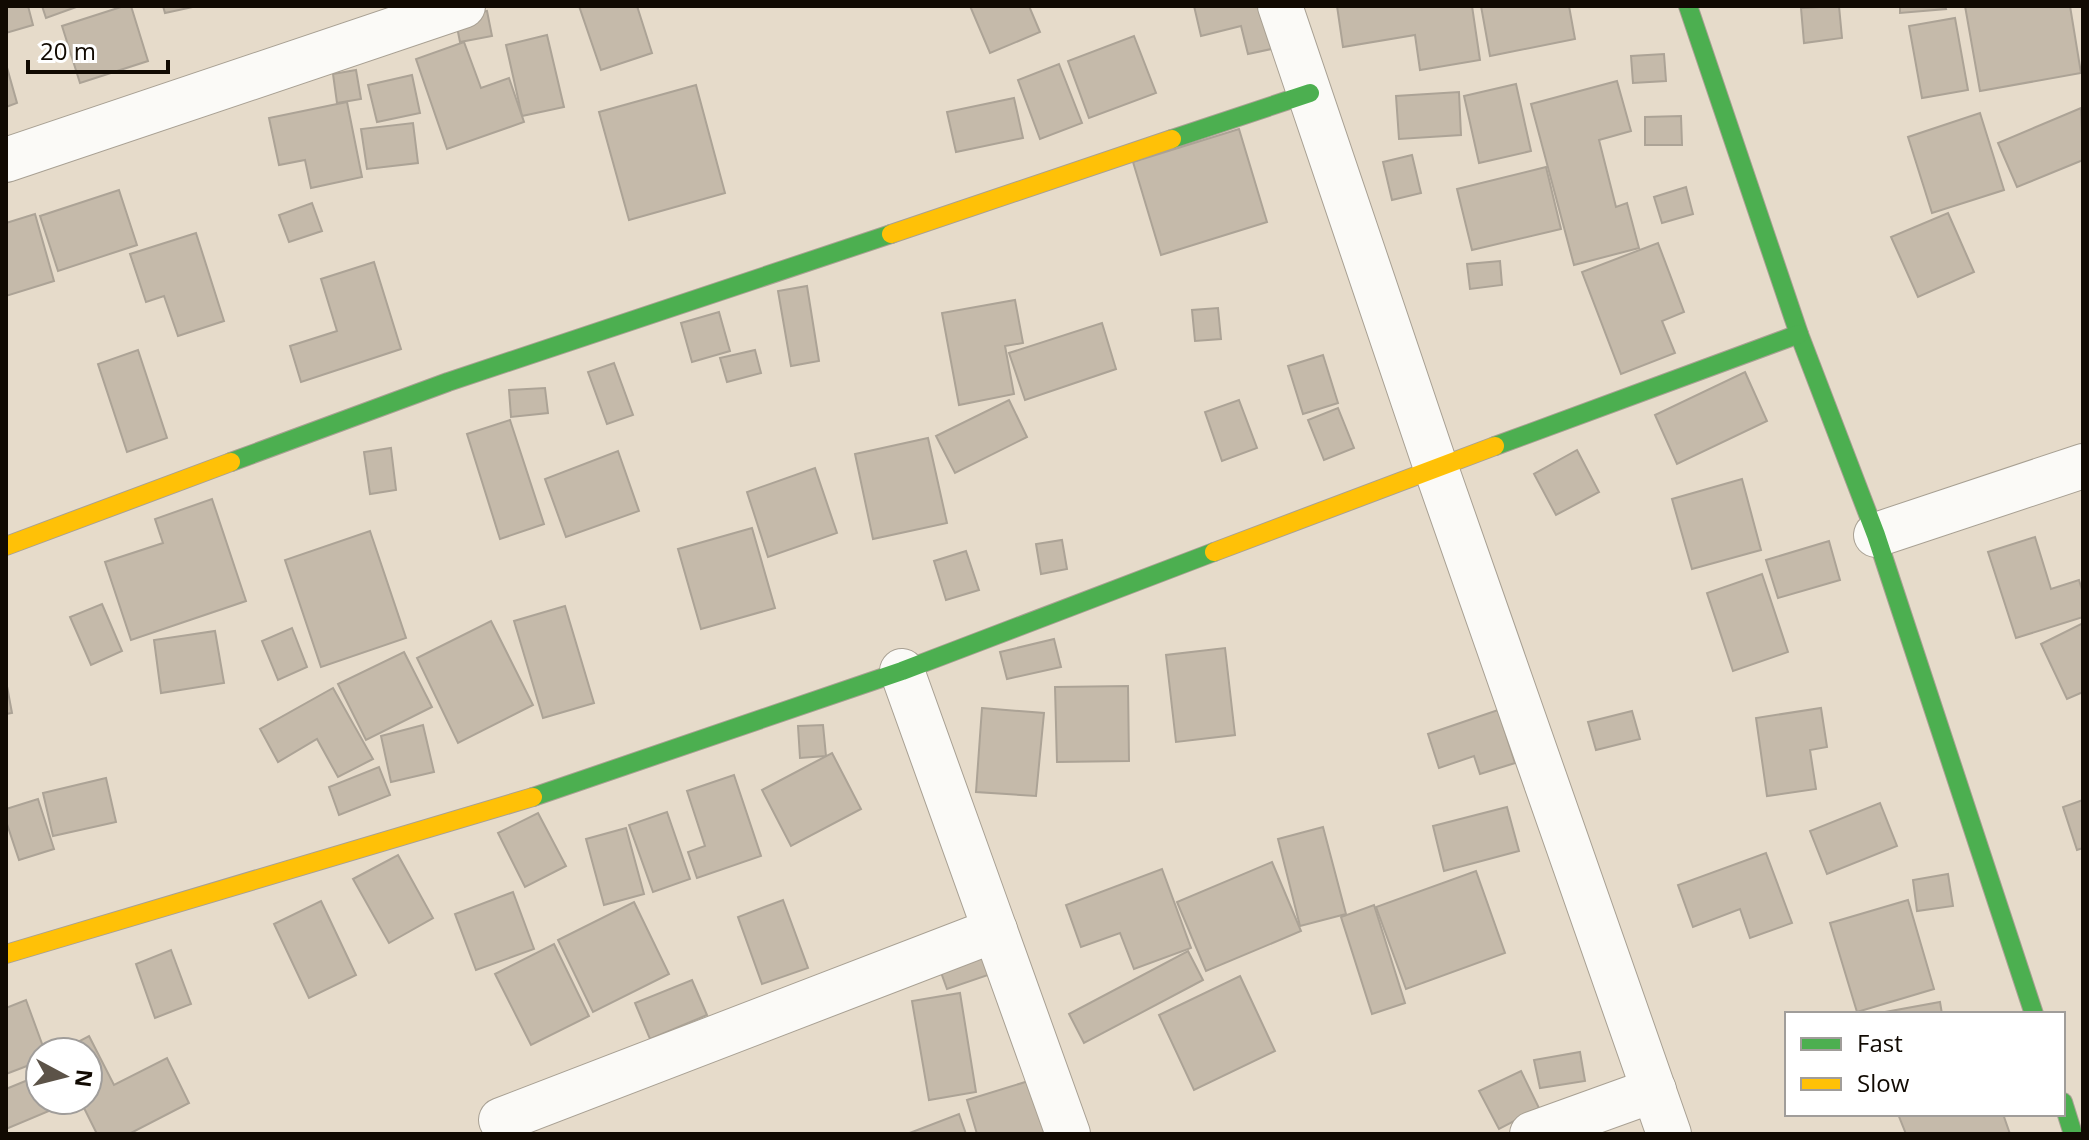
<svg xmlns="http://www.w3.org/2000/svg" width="2089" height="1140" viewBox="0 0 2089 1140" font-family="'Open Sans',sans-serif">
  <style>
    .building { fill: #c5baaa; stroke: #aca396; stroke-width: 2 }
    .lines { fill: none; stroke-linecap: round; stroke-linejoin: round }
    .street-casing { stroke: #a8a093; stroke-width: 46 }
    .fast-casing { stroke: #a8a093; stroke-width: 20 }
    .slow-casing { stroke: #a8a093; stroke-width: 20 }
    .street { stroke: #fbfaf7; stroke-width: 44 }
    .fast { stroke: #4caf50; stroke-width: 18 }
    .slow { stroke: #ffc107; stroke-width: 18 }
  </style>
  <rect width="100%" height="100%" fill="#e6dbca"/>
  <g class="building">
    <polygon points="6,6 28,6 33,25 6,33"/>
    <polygon points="42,6 79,6 46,18"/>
    <polygon points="124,6 131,6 148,61 80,83 62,26"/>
    <polygon points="163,6 192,6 193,7 165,13"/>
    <polygon points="579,6 637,6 652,53 601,70"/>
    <polygon points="970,6 1029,6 1040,32 990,53"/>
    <polygon points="1194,6 1267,6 1276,48 1248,54 1241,26 1201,36"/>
    <polygon points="1337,6 1472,6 1480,60 1420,70 1415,35 1343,47"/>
    <polygon points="1481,6 1569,6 1575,39 1490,56"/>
    <polygon points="1839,6 1842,38 1804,43 1801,8"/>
    <polygon points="1900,6 1945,6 1946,9 1900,13"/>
    <polygon points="1965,6 2070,6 2081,73 1980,91"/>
    <polygon points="487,11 492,36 460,42 455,17"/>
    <polygon points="1955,18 1968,90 1922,98 1909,26"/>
    <polygon points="547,35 564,107 522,116 506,45"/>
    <polygon points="1134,36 1156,93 1089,118 1068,61"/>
    <polygon points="464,42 481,88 509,78 524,122 447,149 416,59"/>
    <polygon points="1664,54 1666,81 1633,83 1631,56"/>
    <polygon points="6,64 17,103 6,107"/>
    <polygon points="1059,64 1082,123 1040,139 1018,80"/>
    <polygon points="356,70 361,99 337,103 333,74"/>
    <polygon points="412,75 420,113 377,122 368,85"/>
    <polygon points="1617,81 1631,131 1599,140 1616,207 1627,203 1639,248 1574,265 1531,104"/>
    <polygon points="1516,84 1531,151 1479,163 1464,96"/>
    <polygon points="696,85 725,193 629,220 599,112"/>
    <polygon points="1459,92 1461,135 1399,139 1396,96"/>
    <polygon points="1014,98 1023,138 956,152 947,112"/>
    <polygon points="347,102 362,177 311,188 305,160 279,165 269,118"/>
    <polygon points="2081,108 2083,160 2017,187 1998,143"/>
    <polygon points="1980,113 2004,190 1932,213 1908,137"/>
    <polygon points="1681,116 1682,145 1645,145 1645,117"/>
    <polygon points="413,123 418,163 367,169 361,129"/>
    <polygon points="1239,129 1267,222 1161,255 1133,162"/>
    <polygon points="1412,155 1421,193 1392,200 1383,162"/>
    <polygon points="1546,167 1561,229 1472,250 1457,189"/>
    <polygon points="1686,187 1693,214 1662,223 1654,197"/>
    <polygon points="119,190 137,245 58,271 40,216"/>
    <polygon points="312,203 322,231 289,242 279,215"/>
    <polygon points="1948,213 1974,272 1918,297 1891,237"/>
    <polygon points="35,214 54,281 6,296 6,223"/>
    <polygon points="196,233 224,321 178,336 164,296 146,302 130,254"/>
    <polygon points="1658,243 1684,312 1662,321 1675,353 1621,374 1582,272"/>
    <polygon points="1500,261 1502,285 1470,289 1467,264"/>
    <polygon points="374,262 401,349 301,382 290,346 337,331 321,279"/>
    <polygon points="807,286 819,361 791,366 778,291"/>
    <polygon points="1015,300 1023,343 1005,346 1014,394 959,405 942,313"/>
    <polygon points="1218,308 1221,339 1195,341 1192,310"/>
    <polygon points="719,312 730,351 692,362 681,323"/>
    <polygon points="1102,323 1116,369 1025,400 1009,353"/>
    <polygon points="138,350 167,438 127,452 98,364"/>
    <polygon points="755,350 761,373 727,382 720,358"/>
    <polygon points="1323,355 1338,403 1303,414 1288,366"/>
    <polygon points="614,363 633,415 607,424 588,372"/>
    <polygon points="1745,372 1767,421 1677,464 1655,415"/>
    <polygon points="545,388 548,413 511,417 509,390"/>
    <polygon points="1009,400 1027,437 955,473 936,436"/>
    <polygon points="1239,400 1257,448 1222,461 1205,412"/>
    <polygon points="1338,408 1354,448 1324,460 1308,420"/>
    <polygon points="510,420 544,524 500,539 467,434"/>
    <polygon points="928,438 947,523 873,539 855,454"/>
    <polygon points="391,448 396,490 370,494 364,452"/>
    <polygon points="1577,450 1599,492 1556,515 1534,474"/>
    <polygon points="618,451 639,511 566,537 545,479"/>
    <polygon points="815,468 837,533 768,557 747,492"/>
    <polygon points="1742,479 1761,550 1692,569 1672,499"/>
    <polygon points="212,499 246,601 131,640 105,562 163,543 155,519"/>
    <polygon points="752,528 775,608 701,629 678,549"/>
    <polygon points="370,531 406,638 321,667 285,560"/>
    <polygon points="2035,537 2051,589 2079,580 2083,593 2083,617 2016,638 1988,552"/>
    <polygon points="1062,540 1067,569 1041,574 1036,544"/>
    <polygon points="1829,541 1840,580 1778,598 1766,560"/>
    <polygon points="966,551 979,590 946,600 934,561"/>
    <polygon points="1762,574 1788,652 1733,671 1707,593"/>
    <polygon points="102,604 122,651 91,665 70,617"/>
    <polygon points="565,606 594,703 543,718 514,621"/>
    <polygon points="491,621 533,705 458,743 417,658"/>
    <polygon points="2083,623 2083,692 2067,699 2041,644"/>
    <polygon points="292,628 307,667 278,680 262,641"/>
    <polygon points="215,631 224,683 161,693 154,640"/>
    <polygon points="1054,639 1061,667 1007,679 1000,652"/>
    <polygon points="1225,648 1235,735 1176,742 1166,655"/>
    <polygon points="404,652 432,707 366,740 338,684"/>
    <polygon points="6,681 12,713 6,714"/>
    <polygon points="1128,686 1129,761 1057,762 1055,687"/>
    <polygon points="333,688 373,759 338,777 317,739 278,762 260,729"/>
    <polygon points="982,708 1044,713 1036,796 976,792"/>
    <polygon points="1821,708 1827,747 1810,750 1816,789 1767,796 1756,718"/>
    <polygon points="1498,710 1515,763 1480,774 1474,756 1439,768 1428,734"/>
    <polygon points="1632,711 1640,739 1596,750 1588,722"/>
    <polygon points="423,725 434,772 391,782 381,736"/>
    <polygon points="823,725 826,756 800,758 798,726"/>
    <polygon points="832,753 861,809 791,846 762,790"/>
    <polygon points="379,767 390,795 339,815 329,787"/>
    <polygon points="734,775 761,856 697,878 688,852 705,846 687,791"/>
    <polygon points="106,778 116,822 53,836 43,793"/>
    <polygon points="38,799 54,849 19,860 6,821 6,809"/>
    <polygon points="2083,800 2083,848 2077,850 2063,807"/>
    <polygon points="1880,803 1897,846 1827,874 1810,831"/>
    <polygon points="1507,807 1519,851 1444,871 1433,826"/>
    <polygon points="667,812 690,879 653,892 629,825"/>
    <polygon points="538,813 566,866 525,887 498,833"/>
    <polygon points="1323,827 1346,914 1300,926 1278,839"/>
    <polygon points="626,828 644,894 604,905 586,839"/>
    <polygon points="1766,853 1792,923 1750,938 1740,909 1693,927 1678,885"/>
    <polygon points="398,855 433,918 389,943 353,879"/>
    <polygon points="1272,862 1301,931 1206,971 1177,902"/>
    <polygon points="1162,869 1191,948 1134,969 1120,933 1081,947 1066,905"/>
    <polygon points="1476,871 1505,953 1406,989 1376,907"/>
    <polygon points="1948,874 1953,906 1917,911 1913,880"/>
    <polygon points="513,892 534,949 476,970 455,914"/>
    <polygon points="783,900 808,968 762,984 738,917"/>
    <polygon points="1908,900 1934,989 1857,1012 1830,923"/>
    <polygon points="321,901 356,975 309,998 274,924"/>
    <polygon points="634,902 669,974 593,1012 558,940"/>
    <polygon points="1374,905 1405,1003 1372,1014 1341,917"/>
    <polygon points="554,944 589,1016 531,1045 495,974"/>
    <polygon points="985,947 994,973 947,989 938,964"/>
    <polygon points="171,950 191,1004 155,1018 136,964"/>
    <polygon points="1188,951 1203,980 1084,1043 1069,1014"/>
    <polygon points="1240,976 1275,1051 1194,1090 1159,1015"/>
    <polygon points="692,980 707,1015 650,1039 635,1003"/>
    <polygon points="960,993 976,1092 929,1100 912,1001"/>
    <polygon points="26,1000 45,1052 40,1052 40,1061 6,1074 6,1008"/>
    <polygon points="1940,1002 1942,1014 1874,1014"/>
    <polygon points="89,1036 114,1085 167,1058 189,1103 129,1134 97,1134 80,1100 88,1100 88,1052 59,1052"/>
    <polygon points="1580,1052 1585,1081 1540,1088 1534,1060"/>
    <polygon points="1521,1071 1539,1108 1499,1129 1479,1091"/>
    <polygon points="1051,1074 1068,1134 977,1134 967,1100"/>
    <polygon points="40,1075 40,1100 67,1100 68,1103 6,1129 6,1089"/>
    <polygon points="959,1114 966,1134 907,1134"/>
    <polygon points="1898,1114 2003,1114 2010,1134 1906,1134"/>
  </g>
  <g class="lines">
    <defs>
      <g id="street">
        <polyline points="1280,6 1436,468 1669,1134"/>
        <polyline points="6,160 463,6"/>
        <polyline points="1876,535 2083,466"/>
        <polyline points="902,671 1068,1134"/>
        <polyline points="501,1120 995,930"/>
        <polyline points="1532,1134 1654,1090"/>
      </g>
      <g id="fast">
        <polyline points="1688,6 1799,334 1876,535 2034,1014"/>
        <polyline points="1172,139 1310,93"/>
        <polyline points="1495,446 1799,334"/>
        <polyline points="231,462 448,382 891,234"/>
        <polyline points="533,797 902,671 1214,552"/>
        <polyline points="2063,1102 2073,1134"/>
      </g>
      <g id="slow">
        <polyline points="891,234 1172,139"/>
        <polyline points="6,546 231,462"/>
        <polyline points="1214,552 1495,446"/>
        <polyline points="6,954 533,797"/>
      </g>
    </defs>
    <use href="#street" class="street-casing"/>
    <use href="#fast" class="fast-casing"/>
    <use href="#slow" class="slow-casing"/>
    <use href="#street" class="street"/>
    <use href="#fast" class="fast"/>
    <use href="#slow" class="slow"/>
  </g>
  <rect width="2089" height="1140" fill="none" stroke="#110a02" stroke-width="16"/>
  <rect x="1785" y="1012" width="280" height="104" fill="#ffffff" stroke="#a09d9a" stroke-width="2"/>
  <rect x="1801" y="1038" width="40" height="12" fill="#4caf50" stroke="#a09d9a" stroke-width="2"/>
  <text x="1857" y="1052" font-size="24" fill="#110a02">Fast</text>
  <rect x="1801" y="1078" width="40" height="12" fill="#ffc107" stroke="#a09d9a" stroke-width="2"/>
  <text x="1857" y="1092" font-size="24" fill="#110a02">Slow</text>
  <g transform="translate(64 1076) rotate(97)"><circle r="38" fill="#ffffff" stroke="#a09d9a" stroke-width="2"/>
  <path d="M0-6L14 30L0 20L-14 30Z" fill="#5c5348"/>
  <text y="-12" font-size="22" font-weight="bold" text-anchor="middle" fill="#110a02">N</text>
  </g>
  <path d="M28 60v12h140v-12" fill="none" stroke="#110a02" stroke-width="4"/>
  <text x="40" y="60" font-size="24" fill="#110a02" stroke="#ffffff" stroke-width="6" paint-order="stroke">20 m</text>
</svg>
